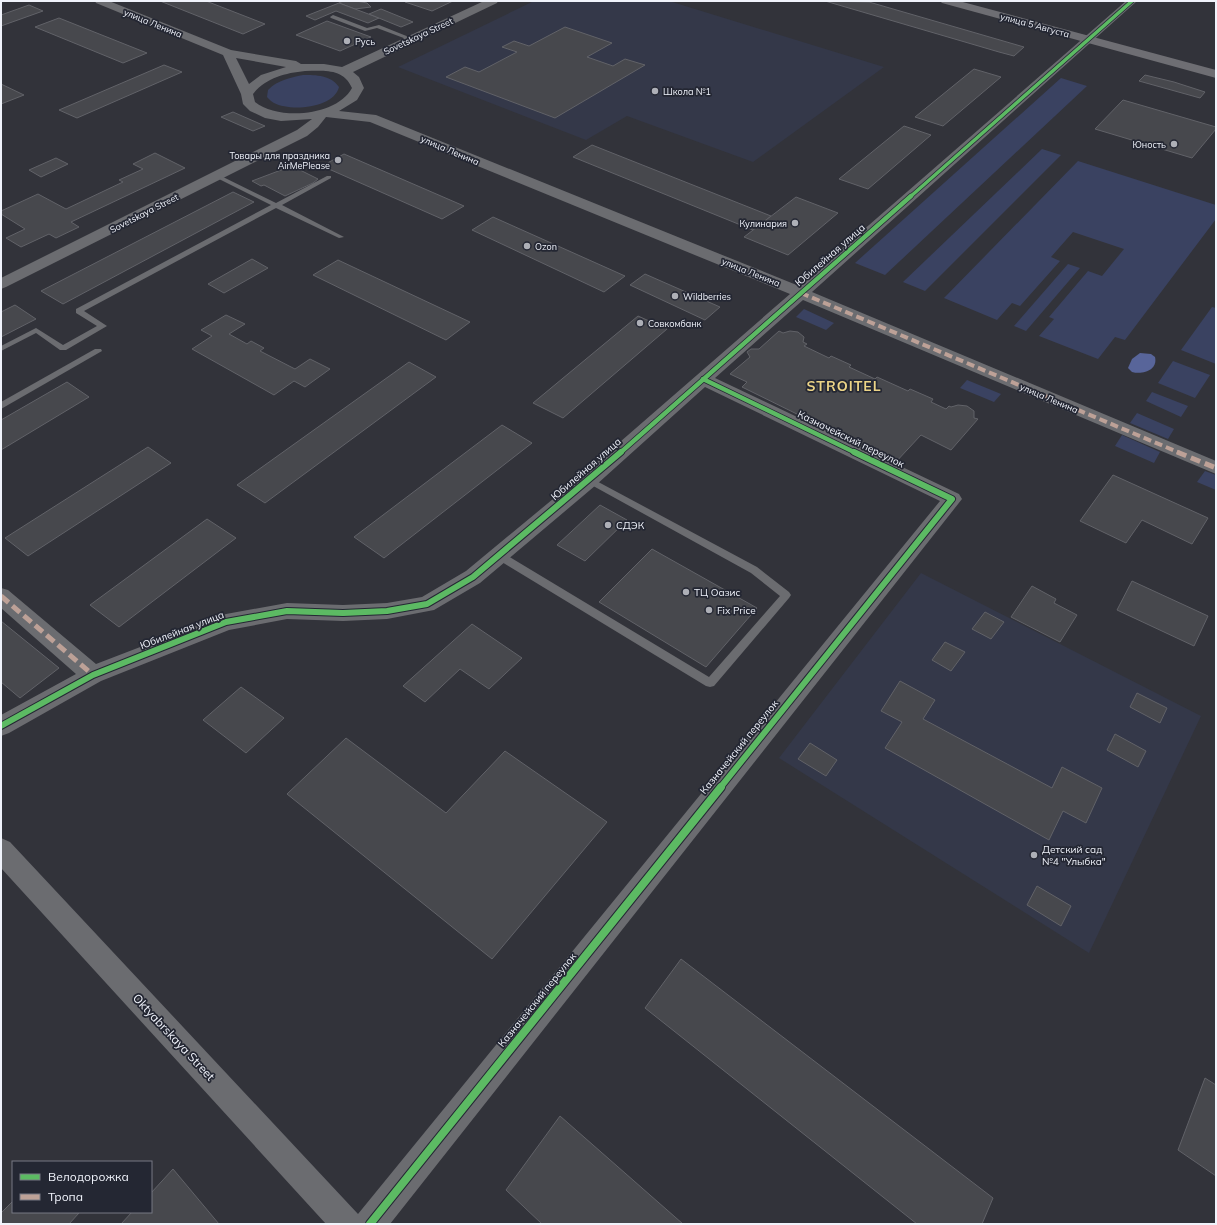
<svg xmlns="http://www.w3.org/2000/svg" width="1217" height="1225" viewBox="0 0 1217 1225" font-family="Mulish,sans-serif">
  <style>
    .built { fill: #343849 }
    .green { fill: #3a4261 }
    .water { fill: #58659a }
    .building { fill: #47484d; stroke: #616268 }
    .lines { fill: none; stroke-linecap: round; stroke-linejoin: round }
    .lane { fill: #6b6c70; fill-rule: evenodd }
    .street { fill: #6b6c70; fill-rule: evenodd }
    .secondary { fill: #6e6e73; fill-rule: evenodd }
    .quiet-far1 { stroke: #bda197; stroke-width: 4; stroke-dasharray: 8 4; stroke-linecap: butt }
    .quiet { stroke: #bda197; stroke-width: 5; stroke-dasharray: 10 5; stroke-linecap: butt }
    .cycleway-far3-casing { stroke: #242733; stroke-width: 5 }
    .cycleway-far2-casing { stroke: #242733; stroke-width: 6 }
    .cycleway-far1-casing { stroke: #242733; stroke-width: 8 }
    .cycleway-casing { stroke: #242733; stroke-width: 10 }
    .cycleway-far3 { stroke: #5cba63; stroke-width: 3.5 }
    .cycleway-far2 { stroke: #5cba63; stroke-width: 4.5 }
    .cycleway-far1 { stroke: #5cba63; stroke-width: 6 }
    .cycleway { stroke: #5cba63; stroke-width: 8 }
    .poi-dot { fill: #aeb0b7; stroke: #242733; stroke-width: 1.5 }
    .labels { text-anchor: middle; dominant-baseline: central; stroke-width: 3.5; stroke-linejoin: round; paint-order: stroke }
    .far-street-label { font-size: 9px; fill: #f0f3fb; stroke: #242733 }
    .far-poi-label { font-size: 9px; fill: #f0f3fb; stroke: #242733; text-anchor: start }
    .street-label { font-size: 10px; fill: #f0f3fb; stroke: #242733 }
    .poi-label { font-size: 10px; fill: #f0f3fb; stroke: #242733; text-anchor: start }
    .near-street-label { font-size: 12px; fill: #f0f3fb; stroke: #242733 }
    .district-label { font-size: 14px; font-weight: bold; letter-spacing: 1px; fill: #ecd487; stroke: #242733 }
  </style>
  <rect width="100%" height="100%" fill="#32333a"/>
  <g class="built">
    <polygon points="534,1 669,1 884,67 753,162 627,116 586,140 398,67"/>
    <polygon points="921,573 1201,716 1089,953 779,758"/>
  </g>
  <g class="green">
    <path d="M303,75C316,75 331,75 339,87C334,108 291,112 274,103C272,102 269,99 267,97L268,90C278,80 289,78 303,75Z"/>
    <polygon points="1061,78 1087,86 885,275 855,263"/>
    <polygon points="1042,149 1061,155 925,291 903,282"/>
    <polygon points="1078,161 1216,205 1216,219 1125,340 1115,337 1098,359 1039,336 1054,319 1049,317 1088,271 1102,276 1124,249 1073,232 1051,257 1060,261 1020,306 1012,303 997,320 944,298"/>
    <polygon points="1068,264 1080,268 1026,331 1014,326"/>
    <polygon points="1212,307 1216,308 1216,364 1181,350"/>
    <polygon points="804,309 834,323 826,330 796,317"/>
    <polygon points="1173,361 1210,375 1195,398 1158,383"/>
    <polygon points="967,380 1001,394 994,402 960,388"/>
    <polygon points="1152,392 1188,406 1181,417 1146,401"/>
    <polygon points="1137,413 1174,429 1168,439 1130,423"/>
    <polygon points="1122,435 1160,452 1154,463 1115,446"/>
    <polygon points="1205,471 1216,475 1216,490 1197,482"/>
  </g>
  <path class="water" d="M1140,353L1151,354L1155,357C1158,370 1143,375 1132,372L1128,368L1132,359Z"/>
  <g class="building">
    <polygon points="160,1 206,1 265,24 243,34"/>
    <polygon points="343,1 356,1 367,3 371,7 355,9 339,3"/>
    <polygon points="407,1 453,1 432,11 405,2"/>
    <polygon points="825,1 869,2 1024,47 1014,56 999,52"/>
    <polygon points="339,3 379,18 368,23 336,11 315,20 306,16"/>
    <polygon points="29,5 43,11 1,26 1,15"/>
    <polygon points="381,9 413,22 401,27 369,14"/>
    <polygon points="59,18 147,53 123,63 35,27"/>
    <polygon points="327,21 371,37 340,51 296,35"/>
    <polygon points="565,27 612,43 587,57 613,66 625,59 645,65 555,118 446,77 465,67 479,72 517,52 502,47 514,41 529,46"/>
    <polygon points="164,65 182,72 77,118 59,110"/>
    <polygon points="974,69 1001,77 943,126 915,117"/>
    <polygon points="1145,75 1174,82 1205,92 1200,98 1139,81"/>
    <polygon points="1,84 24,95 1,104"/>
    <polygon points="1123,100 1216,127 1216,129 1192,158 1095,129"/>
    <polygon points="233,112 265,126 253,131 221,117"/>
    <polygon points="904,126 931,135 868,189 839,179"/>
    <polygon points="592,145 771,216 753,230 573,157"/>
    <polygon points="155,153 185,168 71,222 79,227 56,238 49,234 21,247 6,238 25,229 1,214 1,211 38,194 66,209 123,182 119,180 143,169 133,164"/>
    <polygon points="344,154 464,206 442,219 322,166"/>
    <polygon points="56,158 68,164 41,177 29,170"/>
    <polygon points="289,167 296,168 318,179 313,183 285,196 264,185 261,186 252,181"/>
    <polygon points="233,192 254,202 63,304 41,291"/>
    <polygon points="796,197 838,213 788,255 744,237"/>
    <polygon points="493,217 625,276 604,292 472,230"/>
    <polygon points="252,259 268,268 224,293 208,284"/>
    <polygon points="338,260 470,322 446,340 313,275"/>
    <polygon points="645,274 720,307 705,320 630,285"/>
    <polygon points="15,305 36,319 1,337 1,312"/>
    <polygon points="226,315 245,324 229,334 247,344 251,341 264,348 260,351 295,369 310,359 330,369 305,387 294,381 274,395 192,349 212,336 201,330"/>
    <polygon points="638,316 667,329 563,418 533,403"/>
    <polygon points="779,331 783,333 790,331 798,332 804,337 803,342 807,344 804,346 829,358 831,356 851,365 849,367 875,379 877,377 908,391 910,389 933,399 931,402 946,409 949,406 951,407 958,405 967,406 974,411 974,418 978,419 951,450 921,435 894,464 841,438 843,437 835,433 831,438 800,423 805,418 742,387 747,382 730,374 750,357 747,352 751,349 759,349"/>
    <polygon points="409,362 436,377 265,503 237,485"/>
    <polygon points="67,382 89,397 1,450 1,420"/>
    <polygon points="502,425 532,443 384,558 354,537"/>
    <polygon points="148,447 171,463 28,556 5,538"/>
    <polygon points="1113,475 1208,518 1192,544 1142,520 1126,543 1080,521"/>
    <polygon points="600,505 627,520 585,561 557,545"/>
    <polygon points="207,519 236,538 119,627 90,605"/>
    <polygon points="652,549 757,608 706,667 599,602"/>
    <polygon points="1132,581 1208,616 1194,646 1117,610"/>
    <polygon points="1032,586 1056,599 1054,603 1077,615 1060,642 1011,617"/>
    <polygon points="985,612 1004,622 991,639 972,629"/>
    <polygon points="1,621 59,668 20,698 1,682"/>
    <polygon points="472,624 522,658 489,689 460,669 425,702 403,686"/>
    <polygon points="945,642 965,652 951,671 932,660"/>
    <polygon points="900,681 935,700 923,719 1052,788 1062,767 1102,788 1086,823 1063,811 1049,840 885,748 902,722 881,711"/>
    <polygon points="241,687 284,718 246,753 203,720"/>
    <polygon points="1137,693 1167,708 1160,723 1130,707"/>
    <polygon points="1115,734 1146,751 1138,767 1107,750"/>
    <polygon points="346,738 446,813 505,751 607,822 492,959 287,794"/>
    <polygon points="810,743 837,760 826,776 798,759"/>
    <polygon points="1037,886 1071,906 1061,926 1027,905"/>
    <polygon points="681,959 993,1198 982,1224 917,1224 645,1008"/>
    <polygon points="1205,1078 1216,1085 1216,1176 1178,1150"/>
    <polygon points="560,1116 683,1224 542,1224 506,1190"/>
    <polygon points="173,1169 219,1224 121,1224 132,1212 151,1212 151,1193"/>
    <polygon points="13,1201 13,1212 79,1213 69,1224 1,1224 1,1213"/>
  </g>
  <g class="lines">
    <g class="lane">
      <polygon points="333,15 367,28 379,25 414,39 409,40 377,28 365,31 331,18 330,17"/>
      <polygon points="215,175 219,175 276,203 327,176 331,176 331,178 282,205 344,237 339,238 276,208 84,311 107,326 66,350 60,350 36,333 1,351 1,346 36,328 63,345 97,326 76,313 76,309 271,205 215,177"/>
      <polygon points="95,349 101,349 102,351 1,409 1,402"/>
      <polygon points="589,477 757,567 789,592 791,595 789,598 714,686 710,687 706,686 497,559 495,556 497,553 503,553 709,677 780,596 751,573 586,482 585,480"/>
    </g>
    <path class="street" d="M95,1H109L231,50L296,61L301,64H324L342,67L484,1H498L497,3L353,72L359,77L364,88L357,100L339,111L376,115L799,286L1126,1H1137L812,292L1216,461V474L803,300L715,378L959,494L962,499L390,1224H326L1,868V838L10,842L358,1214L940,501L705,387L596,485L480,583L434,610L387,619L343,621L287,619L229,630L101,681L9,733L1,736V715L76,674L1,608V588L8,590L96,664L226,614L287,603L343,605L387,603L422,597L466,571L582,475L790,294L370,122L326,117L318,127L307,136L6,287L1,289V278L297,130L312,119L281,121L265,118L250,111L243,104L241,94L223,55L96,3ZM236,58L286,67L261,75L249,84ZM305,71C324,71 343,68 352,88C337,116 279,121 255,102L253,94C266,78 285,73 305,71Z"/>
    <polygon class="secondary" points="940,1 959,1 1216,70 1216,78 942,3"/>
    <polyline class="quiet-far1" points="801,293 1180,453"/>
    <g class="quiet">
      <polyline points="1177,452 1216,468"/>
      <polyline points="1,596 93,675"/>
    </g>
    <defs>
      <polyline id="cycleway-far3" points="910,197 1132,1"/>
      <g id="cycleway-far2">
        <polyline points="703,379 856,453"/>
        <polyline points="620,453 911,196"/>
      </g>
      <g id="cycleway-far1">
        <polyline points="1,726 93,675 226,622 287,611 343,613 387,611 427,604 473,577 621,452"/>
        <polyline points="720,788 952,499 854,452"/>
      </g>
      <polyline id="cycleway" points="370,1224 721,787"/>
    </defs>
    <use href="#cycleway-far3" class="cycleway-far3-casing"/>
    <use href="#cycleway-far2" class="cycleway-far2-casing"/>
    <use href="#cycleway-far1" class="cycleway-far1-casing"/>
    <use href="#cycleway" class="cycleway-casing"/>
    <use href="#cycleway-far3" class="cycleway-far3"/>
    <use href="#cycleway-far2" class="cycleway-far2"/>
    <use href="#cycleway-far1" class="cycleway-far1"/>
    <use href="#cycleway" class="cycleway"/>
  </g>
  <g class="poi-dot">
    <circle cx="347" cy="41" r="4"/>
    <circle cx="655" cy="91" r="4"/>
    <circle cx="1174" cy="144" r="4"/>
    <circle cx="338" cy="160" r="4"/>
    <circle cx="795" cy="223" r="4"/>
    <circle cx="527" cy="246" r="4"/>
    <circle cx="675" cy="296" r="4"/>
    <circle cx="640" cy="323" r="4"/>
    <circle cx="608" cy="525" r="4"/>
    <circle cx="686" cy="592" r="4"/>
    <circle cx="709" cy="610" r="4"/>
    <circle cx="1034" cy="855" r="4"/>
  </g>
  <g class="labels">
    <g class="far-street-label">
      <text transform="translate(153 23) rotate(22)">улица Ленина</text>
      <text transform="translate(1035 25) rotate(15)">улица 5 Августа</text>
      <text transform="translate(418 36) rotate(-25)">Sovetskaya Street</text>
      <text transform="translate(450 150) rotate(23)">улица Ленина</text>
      <text transform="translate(144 213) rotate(-27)">Sovetskaya Street</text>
      <text transform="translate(751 272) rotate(22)">улица Ленина</text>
      <text transform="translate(1049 398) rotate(23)">улица Ленина</text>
    </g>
    <g class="far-poi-label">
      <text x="355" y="41">Русь</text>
      <text x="663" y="91">Школа №1</text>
      <text x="1166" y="144" text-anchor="end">Юность</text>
      <text x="330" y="155" text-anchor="end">Товары для праздника<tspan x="330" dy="10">AirMePlease</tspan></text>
      <text x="787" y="223" text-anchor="end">Кулинария</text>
      <text x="535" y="246">Ozon</text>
      <text x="683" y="296">Wildberries</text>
      <text x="648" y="323">Совкомбанк</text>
    </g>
    <g class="street-label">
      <text transform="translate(830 255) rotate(-41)">Юбилейная улица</text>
      <text transform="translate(851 439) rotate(26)">Казначейский переулок</text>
      <text transform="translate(586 469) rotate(-41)">Юбилейная улица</text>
      <text transform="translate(182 630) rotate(-21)">Юбилейная улица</text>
      <text transform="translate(739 747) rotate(-51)">Казначейский переулок</text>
      <text transform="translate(537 1000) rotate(-51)">Казначейский переулок</text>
    </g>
    <g class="poi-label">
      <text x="616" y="525">СДЭК</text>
      <text x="694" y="592">ТЦ Оазис</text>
      <text x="717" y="610">Fix Price</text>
      <text x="1042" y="849">Детский сад<tspan x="1042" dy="12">№4 "Улыбка"</tspan></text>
    </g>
    <g class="near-street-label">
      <text transform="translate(174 1037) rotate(47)">Oktyabrskaya Street</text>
    </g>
    <g class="district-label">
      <text x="844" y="386">STROITEL</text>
    </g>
  </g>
  <rect width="1217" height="1225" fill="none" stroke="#f0f3fb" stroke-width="4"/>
  <rect x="12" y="1161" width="140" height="52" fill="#242733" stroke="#767983"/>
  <rect x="20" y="1174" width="20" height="6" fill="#5cba63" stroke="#767983"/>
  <text x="48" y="1181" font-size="12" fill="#f0f3fb">Велодорожка</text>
  <rect x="20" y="1194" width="20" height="6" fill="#bda197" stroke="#767983"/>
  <text x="48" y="1201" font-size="12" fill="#f0f3fb">Тропа</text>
</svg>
